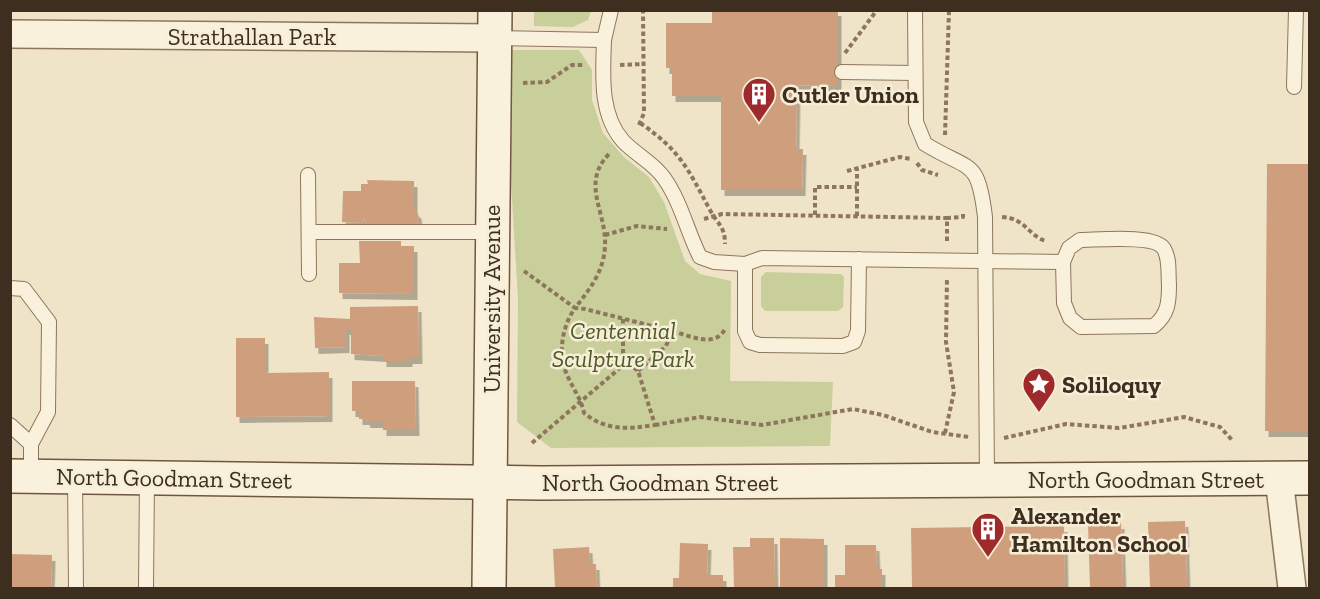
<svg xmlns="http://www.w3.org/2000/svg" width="1320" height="599" viewBox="0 0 1320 599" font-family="'Zilla Slab',serif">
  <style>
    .green { fill: #c9cf9b }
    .building { fill: #cf9f7d; filter: url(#shadow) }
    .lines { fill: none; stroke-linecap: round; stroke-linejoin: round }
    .service-casing { stroke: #8d765c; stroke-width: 16 }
    .minor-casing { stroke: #8d765c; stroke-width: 30 }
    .secondary-casing { stroke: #6f573f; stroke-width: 36 }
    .path { stroke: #8d765c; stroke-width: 4; stroke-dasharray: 4.5 3; stroke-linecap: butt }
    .service { stroke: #faf1dc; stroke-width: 14 }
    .minor { stroke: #faf1dc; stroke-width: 27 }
    .secondary { stroke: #faf1dc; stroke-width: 33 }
    .labels { text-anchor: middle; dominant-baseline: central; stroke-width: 5; stroke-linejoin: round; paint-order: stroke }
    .street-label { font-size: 24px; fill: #3d2e20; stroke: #f7eed8 }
    .poi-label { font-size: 24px; font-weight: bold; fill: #3d2e20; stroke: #f7eed8; text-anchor: start }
    .park-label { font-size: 24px; font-style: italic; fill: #4d5a26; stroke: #f7eed8 }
  </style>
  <defs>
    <filter id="shadow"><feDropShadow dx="3.5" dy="6" stdDeviation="0" flood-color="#0004"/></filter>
  </defs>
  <rect width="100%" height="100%" fill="#f0e4c8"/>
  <g class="green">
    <polygon points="534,11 534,10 591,11 588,20 573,27 534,26"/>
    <polygon points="511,50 579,50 592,70 592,100 603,133 624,157 649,177 664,202 685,261 700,274 731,281 730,381 833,382 830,446 551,448 517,422 518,299 510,166"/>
    <polygon points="766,272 841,274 844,277 843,307 838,311 765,311 761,306 761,277"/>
  </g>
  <g class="building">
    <polygon points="712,10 838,10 838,86 797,85 796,149 803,149 802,190 721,190 721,96 672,96 672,68 666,68 666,23 712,23"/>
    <polygon points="1267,164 1310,164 1310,431 1265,431"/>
    <polygon points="367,180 414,181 414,209 418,213 419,221 414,227 369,229 364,218 362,223 342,222 343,191 361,191 361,184 368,184"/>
    <polygon points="359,241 401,241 401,246 414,246 414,294 339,293 339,263 360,263"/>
    <polygon points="418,306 419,358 409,358 409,361 383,361 383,356 351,354 351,329 346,329 346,347 315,348 314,317 350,319 350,307"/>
    <polygon points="236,338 265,338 265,373 329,372 329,416 236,417"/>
    <polygon points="352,381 415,381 416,430 383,430 383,422 367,422 366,419 359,419 359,411 352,411"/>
    <polygon points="1185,521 1187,588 1150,588 1148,522"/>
    <polygon points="1121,523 1123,588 1090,588 1088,524"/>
    <polygon points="1064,526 1065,588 912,588 911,528"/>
    <polygon points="750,538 774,538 775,588 734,588 733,547 750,547"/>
    <polygon points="780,538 824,539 824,588 780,588"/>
    <polygon points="680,543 708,544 707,575 723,575 723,588 673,588 673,578 679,578"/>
    <polygon points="845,545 876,545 877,569 882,569 882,588 835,588 835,575 845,575"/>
    <polygon points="589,547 590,564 596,564 597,588 555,588 553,549"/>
    <polygon points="10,554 52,555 51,588 10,588"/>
  </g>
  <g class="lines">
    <defs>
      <g id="service">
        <path d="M915,10L916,122L925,144C971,172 978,158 985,217L987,481"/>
        <polyline points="495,38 604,40 611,10"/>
        <path d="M604,40C603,73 599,114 623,141C636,155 653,162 664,178C681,202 687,231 700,257L714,262L745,264"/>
        <polyline points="842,72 915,73"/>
        <polyline points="1294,87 1296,10"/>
        <polyline points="308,175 309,274"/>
        <polyline points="309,232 492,232"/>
        <path d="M1080,240C1097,240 1156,234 1164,249C1170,259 1168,273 1169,285C1169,303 1168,314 1154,326L1081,327L1070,318L1064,303L1063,262L1069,248Z"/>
        <polyline points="859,259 858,331 854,342 843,346 760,345 750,342 745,331 745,264 762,258 1063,262"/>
        <polyline points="10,288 24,289 49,322 48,412 31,444 31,476"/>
        <polyline points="10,425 31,444"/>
        <polyline points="75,477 76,588"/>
        <polyline points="146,588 147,478"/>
      </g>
      <g id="minor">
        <polyline points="10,34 494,38"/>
        <polyline points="1279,478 1292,588"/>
      </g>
      <g id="secondary">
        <polyline points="10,476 541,483 1310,478"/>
        <polyline points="489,588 495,10"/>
      </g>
    </defs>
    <use href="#service" class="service-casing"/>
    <use href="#minor" class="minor-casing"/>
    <use href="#secondary" class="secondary-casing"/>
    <g class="path">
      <polyline points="845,53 877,10"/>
      <polyline points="620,65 643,64"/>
      <polyline points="523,83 547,82 572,65 584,65"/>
      <path d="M640,123C680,150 688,169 710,210C718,225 725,226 725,244"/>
      <polyline points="639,125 644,113 643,10"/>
      <polyline points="945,135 949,10"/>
      <polyline points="917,163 922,170 938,175"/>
      <polyline points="847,171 900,157 911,159"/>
      <polyline points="815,215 815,187 857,187"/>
      <polyline points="857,216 857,170"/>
      <path d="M1002,217C1026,218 1028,236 1046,241"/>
      <polyline points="704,219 722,214 947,218"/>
      <polyline points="605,235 637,226 667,229"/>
      <polyline points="947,241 947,218 963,217 963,214"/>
      <path d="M524,271L575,308C590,289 604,271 605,246C607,212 580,184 609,154"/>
      <path d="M623,319V352L627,362L638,371L655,425C628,429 606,431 584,413C581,399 575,392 569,379C557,357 561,328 575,308L585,309L672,331L666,346L638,371"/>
      <path d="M672,331C688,335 715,349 725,329"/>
      <polyline points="655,425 700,417 762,425 853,409 883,415 932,432 969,437"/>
      <polyline points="945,433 954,392 946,342 947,278"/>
      <polyline points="1004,438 1066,424 1119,428 1184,417 1220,427 1232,440"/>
      <polyline points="532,443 627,362"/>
    </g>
    <use href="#service" class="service"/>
    <use href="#minor" class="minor"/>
    <use href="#secondary" class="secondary"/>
  </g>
  <defs>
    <symbol id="building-pin" viewBox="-11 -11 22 30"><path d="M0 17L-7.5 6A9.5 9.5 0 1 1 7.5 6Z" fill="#9e2a2b" stroke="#f7eed8"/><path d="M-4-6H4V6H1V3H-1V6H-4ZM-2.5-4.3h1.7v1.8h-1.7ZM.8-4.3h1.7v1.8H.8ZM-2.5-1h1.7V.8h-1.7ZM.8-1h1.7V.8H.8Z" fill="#fff"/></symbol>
    <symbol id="sight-pin" viewBox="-11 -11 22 30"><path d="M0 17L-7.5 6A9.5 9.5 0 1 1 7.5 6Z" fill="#9e2a2b" stroke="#f7eed8"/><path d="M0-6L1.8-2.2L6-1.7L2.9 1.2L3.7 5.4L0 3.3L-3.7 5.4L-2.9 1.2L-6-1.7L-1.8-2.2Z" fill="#fff"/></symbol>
  </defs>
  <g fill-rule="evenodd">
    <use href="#building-pin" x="740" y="75" width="38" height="52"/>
    <use href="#sight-pin" x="1020" y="365" width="38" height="52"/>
    <use href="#building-pin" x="969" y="510" width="38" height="52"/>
  </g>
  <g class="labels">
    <g class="street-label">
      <text x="252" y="36">Strathallan Park</text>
      <text transform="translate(491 299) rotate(-90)">University Avenue</text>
      <text transform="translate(174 478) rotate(1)">North Goodman Street</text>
      <text x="1146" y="479">North Goodman Street</text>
      <text x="660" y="482">North Goodman Street</text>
    </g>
    <g class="poi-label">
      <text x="782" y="94">Cutler Union</text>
      <text x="1062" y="384">Soliloquy</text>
      <text x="1011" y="515">Alexander<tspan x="1011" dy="28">Hamilton School</tspan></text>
    </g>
    <g class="park-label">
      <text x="623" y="330">Centennial<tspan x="623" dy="28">Sculpture Park</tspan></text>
    </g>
  </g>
  <rect width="1320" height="599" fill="none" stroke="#3d2e20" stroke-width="24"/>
</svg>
